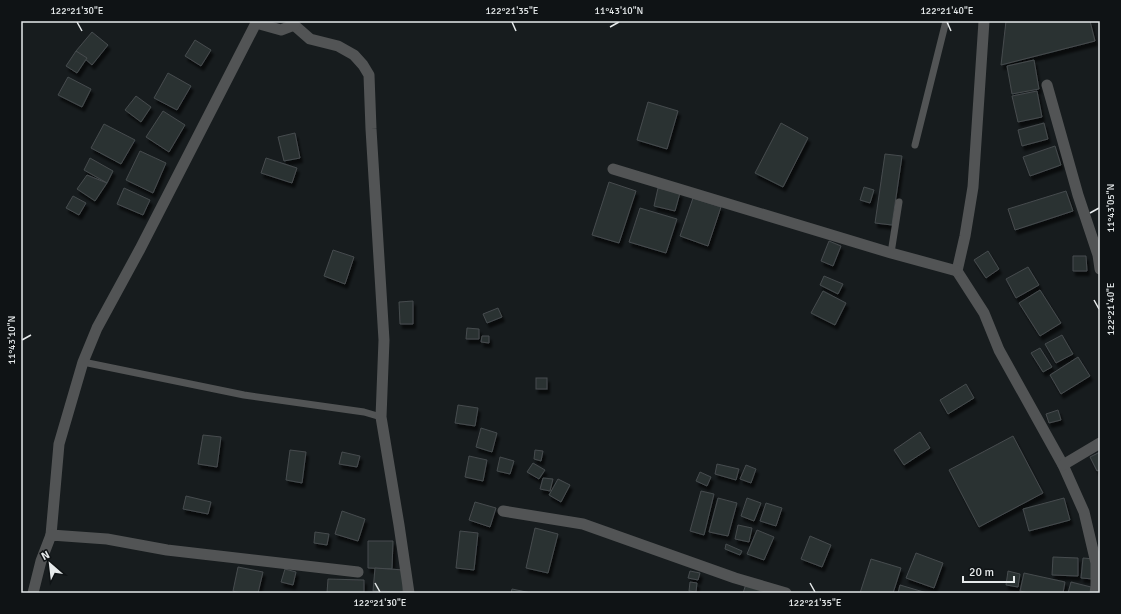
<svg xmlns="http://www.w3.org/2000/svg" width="1121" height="614" viewBox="0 0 1121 614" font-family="Signika,sans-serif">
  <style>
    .building { fill: #2c3133; stroke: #464c4e; filter: url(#shadow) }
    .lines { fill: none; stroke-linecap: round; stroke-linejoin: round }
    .service { stroke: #525455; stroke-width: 7 }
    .minor { stroke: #525455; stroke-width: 11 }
    .ticks { fill: none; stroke: #e6eaeb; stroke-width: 1.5 }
    .neatline { fill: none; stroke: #e6eaeb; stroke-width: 1.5 }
    .ticks-label { font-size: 10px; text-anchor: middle; fill: #e6eaeb }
  </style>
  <defs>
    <filter id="shadow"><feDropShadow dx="2.5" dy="4.5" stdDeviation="1" flood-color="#0009"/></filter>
  </defs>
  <rect width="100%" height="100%" fill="#171c1e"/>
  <g class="building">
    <polygon points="1006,21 1090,21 1095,41 1001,65"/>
    <polygon points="92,32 108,45 92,65 76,51"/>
    <polygon points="195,40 211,50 201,66 185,56"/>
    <polygon points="76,51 87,58 77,73 66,66"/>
    <polygon points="1034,60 1039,89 1012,94 1007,66"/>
    <polygon points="168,73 191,86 177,110 154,98"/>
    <polygon points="68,77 91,89 82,107 58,95"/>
    <polygon points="1037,91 1042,117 1018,122 1012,96"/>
    <polygon points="136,96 151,107 141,122 125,110"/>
    <polygon points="648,102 678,111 667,149 637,140"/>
    <polygon points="163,111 185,125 169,152 146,137"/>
    <polygon points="781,123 808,138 783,187 755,173"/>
    <polygon points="1044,123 1048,139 1022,146 1018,130"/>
    <polygon points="104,124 135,140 121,164 91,148"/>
    <polygon points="295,133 300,158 284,161 278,137"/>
    <polygon points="1055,146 1061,165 1030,176 1023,157"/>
    <polygon points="140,151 166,163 153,193 126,180"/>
    <polygon points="885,154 902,156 892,225 875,223"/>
    <polygon points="90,158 113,171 107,183 84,170"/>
    <polygon points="266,158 297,168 292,183 261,173"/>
    <polygon points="87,175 107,183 95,201 77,189"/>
    <polygon points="609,182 636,191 619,243 592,235"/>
    <polygon points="864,187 874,190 870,203 860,200"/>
    <polygon points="124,188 150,200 143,215 117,204"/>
    <polygon points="658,188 680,193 675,211 654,206"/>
    <polygon points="1066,191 1073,211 1015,230 1008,209"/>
    <polygon points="73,196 86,203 79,215 66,208"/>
    <polygon points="693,198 721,207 708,246 680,236"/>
    <polygon points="640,208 677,219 666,253 629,242"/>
    <polygon points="829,241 841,246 833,266 821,261"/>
    <polygon points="333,250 354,257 345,284 324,276"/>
    <polygon points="988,251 999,269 986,278 974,260"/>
    <polygon points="1073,256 1086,256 1087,271 1073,271"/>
    <polygon points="1028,267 1039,285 1016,298 1006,279"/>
    <polygon points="824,276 843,284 838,294 820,285"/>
    <polygon points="1040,290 1061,323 1040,336 1019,303"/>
    <polygon points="823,291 846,303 835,325 811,313"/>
    <polygon points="413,301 413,324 400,324 399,302"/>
    <polygon points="498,308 502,317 487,323 483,314"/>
    <polygon points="467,328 479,329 479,339 466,339"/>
    <polygon points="1062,335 1073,354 1056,363 1045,344"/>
    <polygon points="482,336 489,336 489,343 481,342"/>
    <polygon points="1040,348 1052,367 1043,372 1031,353"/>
    <polygon points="1078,357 1090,376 1061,394 1050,375"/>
    <rect x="536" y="378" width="11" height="11"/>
    <polygon points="966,384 974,398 948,414 940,400"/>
    <polygon points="458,405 478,408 475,426 455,423"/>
    <polygon points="1058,410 1061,420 1049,423 1046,414"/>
    <polygon points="481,428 497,433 492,452 476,447"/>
    <polygon points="920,432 930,448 904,465 894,450"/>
    <polygon points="203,435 221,437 217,467 198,464"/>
    <polygon points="1013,436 1043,493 979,527 949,470"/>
    <polygon points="290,450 306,452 302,483 286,480"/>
    <polygon points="535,450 543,451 541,461 534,459"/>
    <polygon points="342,452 360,456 357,467 339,464"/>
    <polygon points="1100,452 1100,469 1097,471 1090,457"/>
    <polygon points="469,456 487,460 483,481 465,477"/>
    <polygon points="500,457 514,461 510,474 497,471"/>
    <polygon points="533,463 545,470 539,479 527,472"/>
    <polygon points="717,464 739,469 736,480 715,474"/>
    <polygon points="746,465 756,469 751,483 740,479"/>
    <polygon points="700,472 711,477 707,486 696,481"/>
    <polygon points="543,478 553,479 550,491 540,489"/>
    <polygon points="558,479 570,485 561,502 549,495"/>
    <polygon points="701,491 714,494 704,535 690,531"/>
    <polygon points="186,496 211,502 208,514 183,509"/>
    <polygon points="718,498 737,503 728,536 709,532"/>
    <polygon points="747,498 761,503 754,521 741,516"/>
    <polygon points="1064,498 1070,520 1029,531 1023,509"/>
    <polygon points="475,502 496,508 490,527 469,520"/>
    <polygon points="766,503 782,508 776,526 760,521"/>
    <polygon points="342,511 365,519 358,541 335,534"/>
    <polygon points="738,525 752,528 749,542 735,539"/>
    <polygon points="535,528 558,534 548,573 526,568"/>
    <polygon points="757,530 774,537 764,560 747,554"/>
    <polygon points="460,531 478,533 474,570 456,568"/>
    <polygon points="315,532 329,534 327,545 314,543"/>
    <polygon points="810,536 831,545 822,567 801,559"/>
    <polygon points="368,541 393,541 392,569 368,568"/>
    <polygon points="726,544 742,551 740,555 725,549"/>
    <polygon points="916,553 943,563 934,588 906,578"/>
    <polygon points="1053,557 1078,558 1078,576 1052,575"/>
    <polygon points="1083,558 1095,559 1093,579 1081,578"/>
    <polygon points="871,559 901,568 893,593 860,593"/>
    <polygon points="238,567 263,572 258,593 240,593 233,591"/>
    <polygon points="375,568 404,570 403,592 373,591"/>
    <polygon points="285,569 296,572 293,585 281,582"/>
    <polygon points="690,571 700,573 698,580 688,578"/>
    <polygon points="1008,571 1020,574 1018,587 1006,585"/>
    <polygon points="1024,573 1065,582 1063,593 1029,593 1020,591"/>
    <polygon points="328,579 364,580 364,593 327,593"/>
    <polygon points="690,582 697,583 696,592 689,591"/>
    <polygon points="1071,582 1095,588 1093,593 1068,593"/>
    <polygon points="746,584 767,592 766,593 743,593"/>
    <polygon points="900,585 927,593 898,593"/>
    <polygon points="512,589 531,593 511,593"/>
  </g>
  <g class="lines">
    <g class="service">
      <polyline points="915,145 946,21"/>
      <polyline points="891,253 899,202"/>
      <polyline points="83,362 244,395 364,412 381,417"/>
    </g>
    <g class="minor">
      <polyline points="293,21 294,25 310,39 338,46 354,55 363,65 369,75 371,129 384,340 381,417 399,525 409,593"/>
      <polyline points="984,21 973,187 965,236 957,271 984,313 999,350 1063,465 1084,512 1096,563 1096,586 1095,593"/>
      <polyline points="1047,85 1078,195 1098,255 1100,269"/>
      <polyline points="613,169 891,253 957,271"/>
      <polyline points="1063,465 1100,443"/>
      <polyline points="503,511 583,524 735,578 786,593"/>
      <polyline points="51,535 59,444 83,362 97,328 140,249 256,23 281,30 294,25"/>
      <polyline points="33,593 41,561 51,535 107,539 167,550 358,572"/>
    </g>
  </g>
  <path class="ticks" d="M77,22L82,31M512,22L516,31M947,22L951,31M610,27L619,22M1090,213L1099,208M1094,300L1099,309M22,340L31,335M375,583L380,592M810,583L815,592"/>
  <rect width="1121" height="614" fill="none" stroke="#0f1315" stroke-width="44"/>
  <g transform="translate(50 564) rotate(332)" stroke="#0f1315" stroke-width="3" paint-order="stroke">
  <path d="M0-3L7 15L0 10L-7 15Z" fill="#e6eaeb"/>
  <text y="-6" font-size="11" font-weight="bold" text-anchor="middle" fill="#e6eaeb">N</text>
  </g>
  <path d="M963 576v6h51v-6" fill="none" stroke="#e6eaeb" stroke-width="2"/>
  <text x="969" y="576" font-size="12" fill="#e6eaeb" stroke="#0f1315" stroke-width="3" paint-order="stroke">20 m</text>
  <rect x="22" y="22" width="1077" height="570" class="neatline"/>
  <g class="ticks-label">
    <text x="77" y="14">122°21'30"E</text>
    <text x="512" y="14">122°21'35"E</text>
    <text x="619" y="14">11°43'10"N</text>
    <text x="947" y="14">122°21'40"E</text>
    <text transform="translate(1110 208) rotate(-90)" y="4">11°43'05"N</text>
    <text transform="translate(1110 309) rotate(-90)" y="4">122°21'40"E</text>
    <text transform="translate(11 340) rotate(-90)" y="4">11°43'10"N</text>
    <text x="380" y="606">122°21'30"E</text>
    <text x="815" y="606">122°21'35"E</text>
  </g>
</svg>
